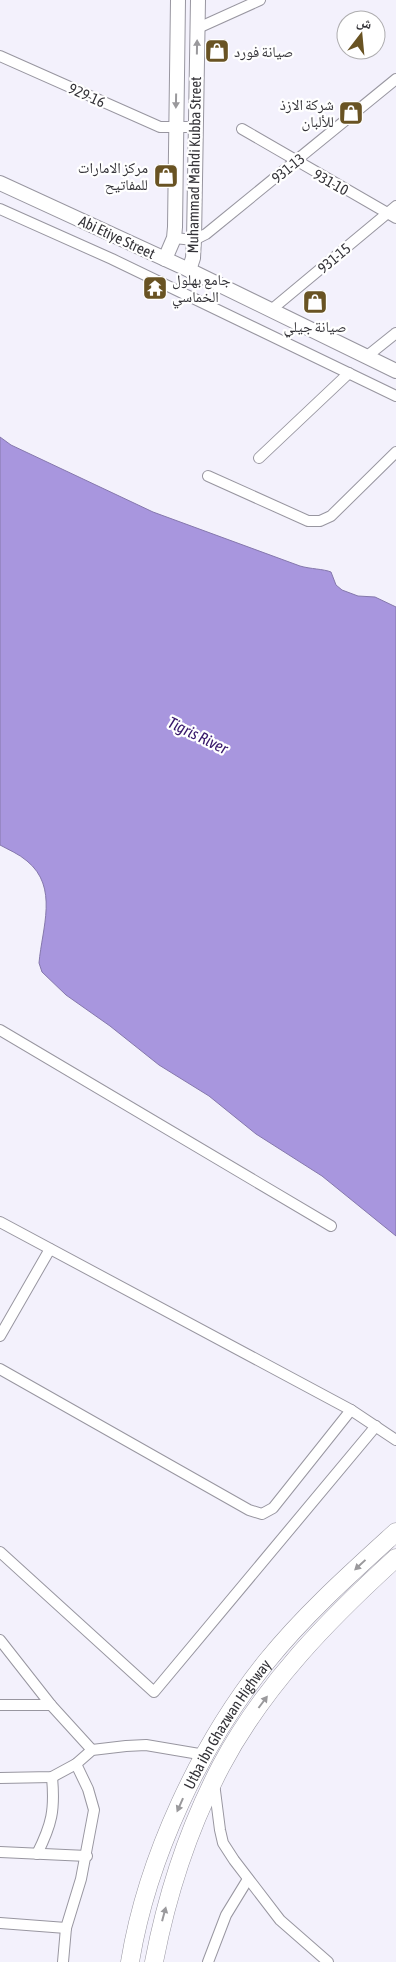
<svg xmlns="http://www.w3.org/2000/svg" width="396" height="1962" viewBox="0 0 396 1962" font-family="'Asap Condensed','Noto Naskh Arabic',sans-serif">
  <style>
    .water { fill: #a896de; stroke: #8578ac }
    .lines { fill: none; stroke-linecap: round; stroke-linejoin: round }
    .street-casing { stroke: #9896a0; stroke-width: 12 }
    .secondary-casing { stroke: #9896a0; stroke-width: 16 }
    .highway-casing { stroke: #9896a0; stroke-width: 19 }
    .street { stroke: #fff; stroke-width: 10 }
    .secondary { stroke: #fff; stroke-width: 14 }
    .highway { stroke: #fff; stroke-width: 18 }
    .oneway { fill: #9a999c }
    .labels { text-anchor: middle; dominant-baseline: central; stroke-width: 4.5; stroke-linejoin: round; paint-order: stroke }
    .poi-label { font-size: 15px; fill: #343338; stroke: #fff; text-anchor: start }
    .street-label { font-size: 15px; fill: #343338; stroke: #fff }
    .water-label { font-size: 16px; font-style: italic; fill: #37176a; stroke: #fff }
  </style>
  <rect width="100%" height="100%" fill="#f3f1fc"/>
  <path class="water" d="M0,437L11,445L153,512L300,566C310,569 324,569 331,572L336,585L342,590L358,596L375,597L396,607V1236L322,1176L256,1134L209,1096L159,1065L110,1026L66,995L42,972L39,963C42,928 59,887 27,861C19,854 9,850 0,845Z"/>
  <g class="lines">
    <defs>
      <g id="street">
        <polyline points="198,28 260,0"/>
        <polyline points="0,56 160,127 195,127"/>
        <polyline points="242,129 396,218"/>
        <polyline points="0,209 112,259 396,396"/>
        <polyline points="174,238 194,240 206,234 396,79"/>
        <polyline points="271,310 396,206"/>
        <polyline points="366,357 396,333"/>
        <polyline points="259,458 349,373"/>
        <polyline points="208,476 308,521 320,521 331,516 396,452"/>
        <polyline points="0,1030 331,1226"/>
        <polyline points="0,1222 351,1410 396,1440"/>
        <polyline points="0,1336 50,1249"/>
        <polyline points="0,1369 249,1510 262,1514 273,1508 351,1410"/>
        <polyline points="0,1552 154,1692 376,1426"/>
        <polyline points="0,1640 51,1705 92,1750"/>
        <polyline points="0,1705 51,1705"/>
        <polyline points="0,1778 52,1777 76,1764 92,1750 126,1746 146,1745 205,1755"/>
        <polyline points="214,1783 220,1830 223,1843 234,1860 280,1920 328,1962"/>
        <polyline points="0,1852 87,1856"/>
        <path d="M37,1854C52,1824 55,1810 52,1777"/>
        <polyline points="0,1923 66,1928 81,1879 94,1810 88,1789 76,1764"/>
        <polyline points="63,1962 66,1928"/>
        <polyline points="208,1962 226,1915 248,1879"/>
      </g>
      <g id="secondary">
        <polyline points="0,183 189,270 396,371"/>
        <polyline points="165,259 174,238 175,227 178,0"/>
        <polyline points="189,270 193,258 194,240 198,0"/>
      </g>
      <g id="highway">
        <path id="s1" d="M130,1962C147,1858 201,1743 267,1661C305,1614 351,1573 396,1532"/>
        <path d="M154,1962C167,1894 189,1827 221,1766C264,1685 329,1619 396,1558"/>
      </g>
    </defs>
    <use href="#street" class="street-casing"/>
    <use href="#secondary" class="secondary-casing"/>
    <use href="#highway" class="highway-casing"/>
    <use href="#street" class="street"/>
    <use href="#secondary" class="secondary"/>
    <use href="#highway" class="highway"/>
  </g>
  <defs><path id="oneway-solid" d="M-6-.8H1V-3.2L6.5 0L1 3.2V.8H-6Z" transform="scale(1.25)"/></defs>
  <g class="oneway">
    <use href="#oneway-solid" transform="translate(197 47) rotate(-89)"/>
    <use href="#oneway-solid" transform="translate(176 101) rotate(91)"/>
    <use href="#oneway-solid" transform="translate(360 1565) rotate(137)"/>
    <use href="#oneway-solid" transform="translate(263 1702) rotate(-53)"/>
    <use href="#oneway-solid" transform="translate(180 1805) rotate(114)"/>
    <use href="#oneway-solid" transform="translate(164 1914) rotate(-75)"/>
  </g>
  <defs>
    <symbol id="shop-square" viewBox="-11 -11 22 22"><rect x="-9" y="-9" width="18" height="18" rx="4" fill="#695323" stroke="#fff"/><path d="M-5-2.5h2.3a2.7 3.5 0 0 1 5.4 0H5L5.5 6h-11ZM-1.5-2.5h3a1.5 2.3 0 0 0-3 0Z" fill="#fff"/></symbol>
    <symbol id="temple-square" viewBox="-11 -11 22 22"><rect x="-9" y="-9" width="18" height="18" rx="4" fill="#695323" stroke="#fff"/><path d="M0-6L5-2H3V0L6.5 2.5H4V6H1.5V3h-3V6H-4V2.5H-6.5L-3 0V-2H-5Z" fill="#fff"/></symbol>
  </defs>
  <g fill-rule="evenodd">
    <use href="#shop-square" x="203" y="37" width="28" height="28"/>
    <use href="#shop-square" x="337" y="99" width="28" height="28"/>
    <use href="#shop-square" x="152" y="162" width="28" height="28"/>
    <use href="#temple-square" x="141" y="274" width="28" height="28"/>
    <use href="#shop-square" x="301" y="288" width="28" height="28"/>
  </g>
  <g class="labels">
    <g class="poi-label">
      <text x="234" y="51">صيانة فورد</text>
      <text x="334" y="104" text-anchor="end">شركة الازذ<tspan x="334" dy="17">للألبان</tspan></text>
      <text x="148" y="167" text-anchor="end">مركز الامارات<tspan x="148" dy="17">للمفاتيح</tspan></text>
      <text x="172" y="279">جامع بهلول<tspan x="172" dy="17">الخماسي</tspan></text>
      <text x="315" y="326" text-anchor="middle">صيانة جيلي</text>
    </g>
    <g class="street-label">
      <text transform="translate(87 95) rotate(24)">929-16</text>
      <text transform="translate(194 165) rotate(-89)">Muhammad Mahdi Kubba Street</text>
      <text transform="translate(288 168) rotate(-39)">931-13</text>
      <text transform="translate(331 182) rotate(30)">931-10</text>
      <text transform="translate(117 237) rotate(25)">Abi Etiye Street</text>
      <text transform="translate(334 258) rotate(-40)">931-15</text>
      <text stroke="none"><textPath href="#s1" startOffset="259">Utba ibn Ghazwan Highway</textPath></text>
    </g>
    <g class="water-label">
      <text transform="translate(198 735) rotate(26)">Tigris River</text>
    </g>
  </g>
  <g transform="translate(361 35) rotate(16)"><circle r="24" fill="#ffffff" stroke="#aeadaf"/>
  <path d="M0-4L9 19L0 12L-9 19Z" fill="#695323"/>
  <text y="-8" font-size="14" font-weight="bold" text-anchor="middle" fill="#343338">ش</text>
  </g>
</svg>
